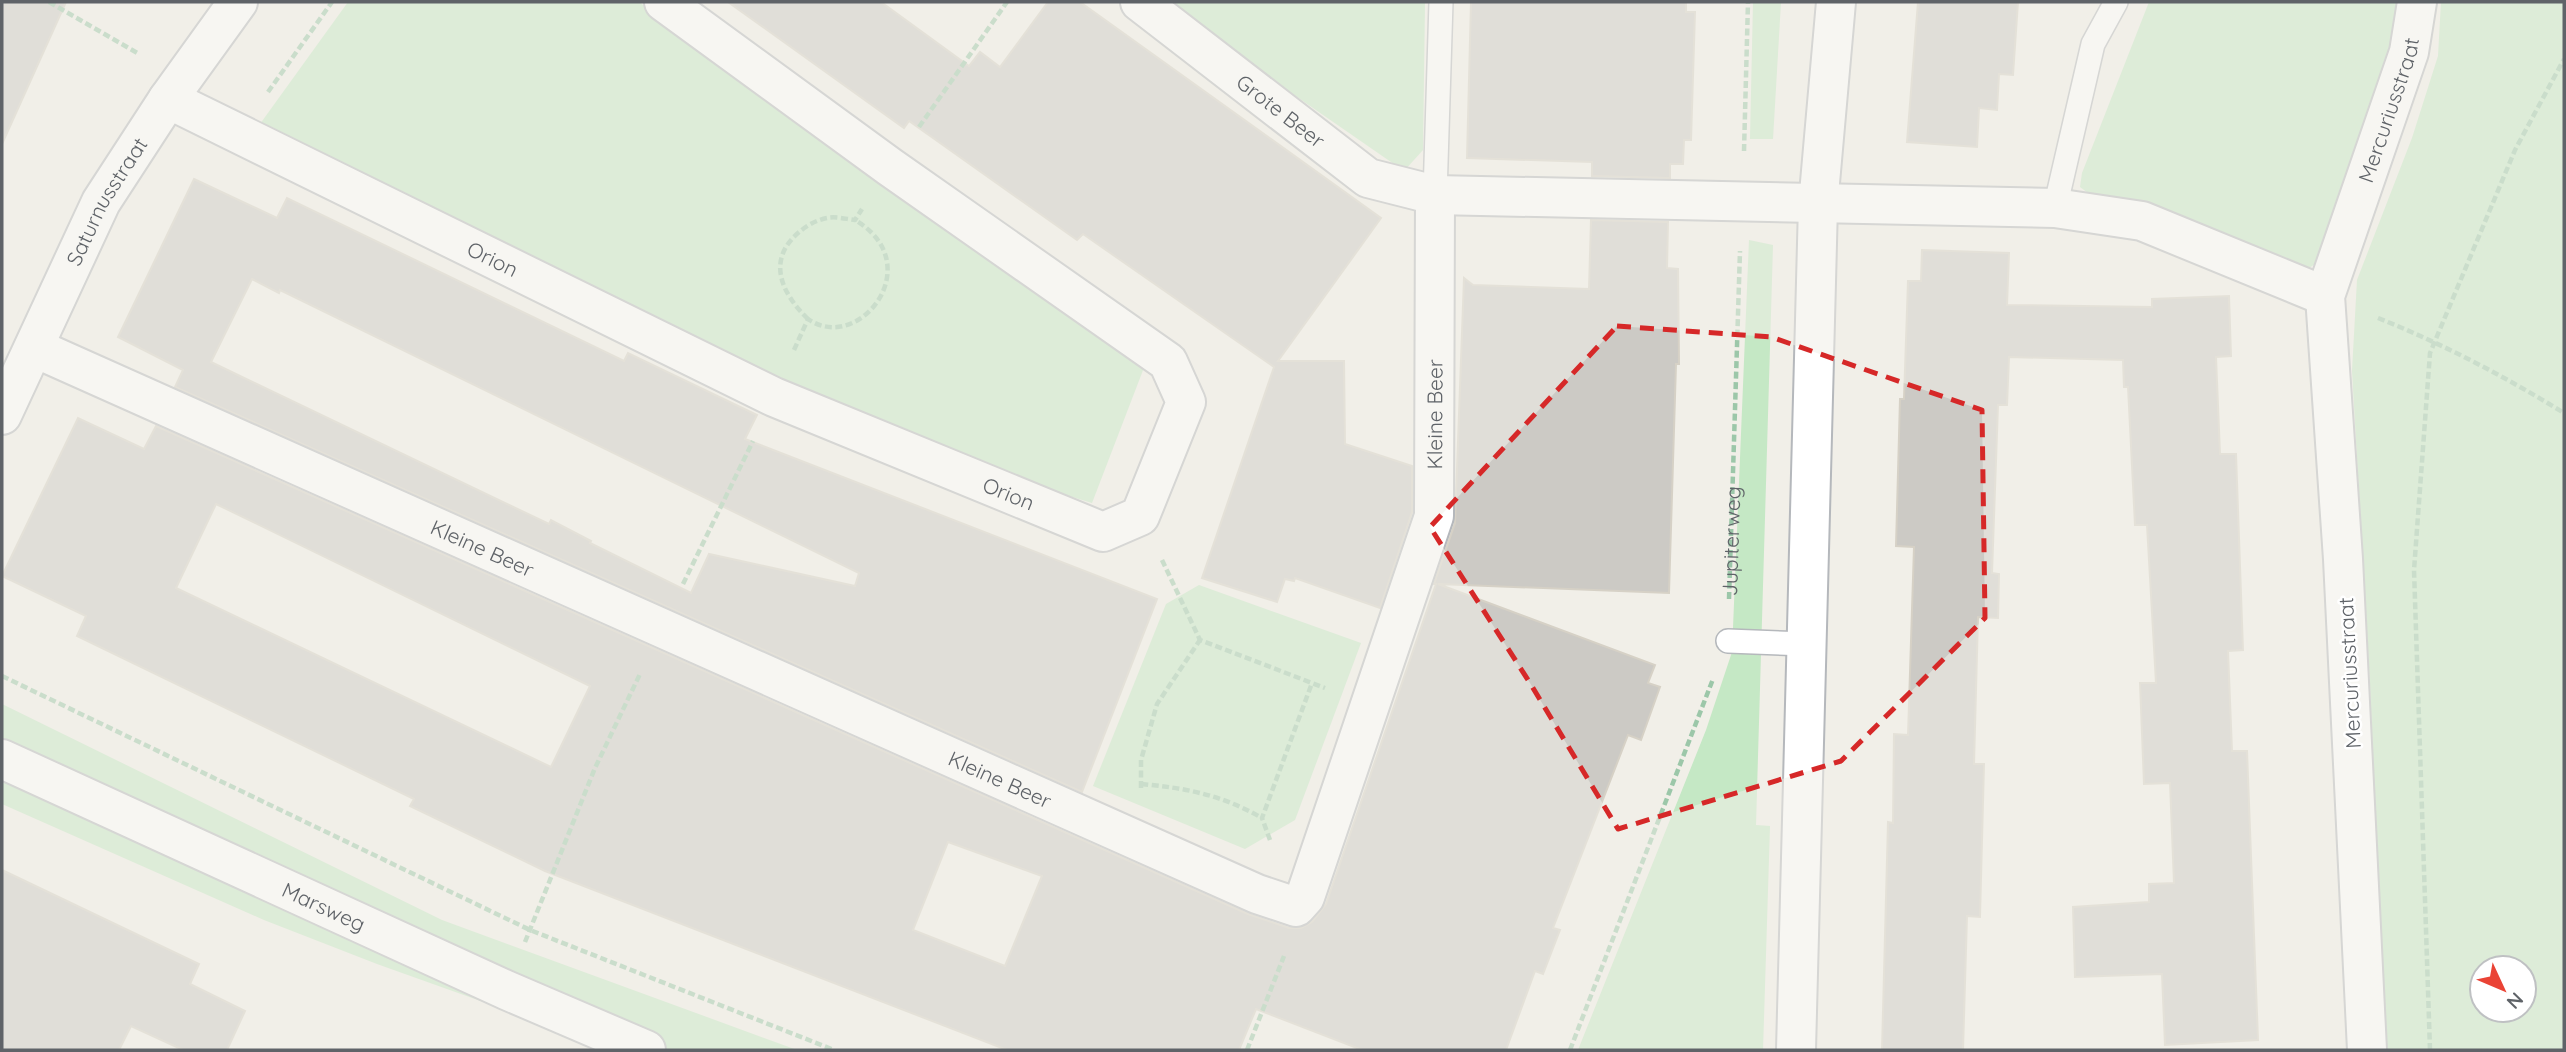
<svg xmlns="http://www.w3.org/2000/svg" width="2566" height="1052" viewBox="0 0 2566 1052" font-family="Quicksand,sans-serif">
  <style>
    .green { fill: #c5e8c5; fill-rule: evenodd }
    .building { fill: #cccac5; stroke: #d6d1c6; stroke-width: 2; fill-rule: evenodd }
    .lines { fill: none; stroke-linecap: round; stroke-linejoin: round }
    .lane-casing { stroke: #b5b8bc; stroke-width: 26 }
    .street-casing { stroke: #b5b8bc; stroke-width: 42 }
    .path { stroke: #9cc7a9; stroke-width: 4.5; stroke-dasharray: 7 3.5; stroke-linecap: butt }
    .lane { stroke: #fff; stroke-width: 23 }
    .street { stroke: #fff; stroke-width: 38 }
    .marked { fill: none; stroke: #d62828; stroke-width: 5; stroke-dasharray: 14 9; stroke-linejoin: round }
    .labels { text-anchor: middle; dominant-baseline: central; stroke-width: 5; stroke-linejoin: round; paint-order: stroke }
    .street-label { font-size: 21px; fill: #5f6368; stroke: #fff }
  </style>
  <rect width="100%" height="100%" fill="#f1efe8"/>
  <g class="green">
    <polygon points="348,2 639,2 1121,341 1145,365 1092,503 1066,495 794,386 260,124"/>
    <polygon points="1160,2 1425,2 1423,150 1404,171"/>
    <polygon points="1753,2 1781,2 1773,139 1750,139"/>
    <polygon points="2149,2 2399,2 2399,16 2386,65 2320,261 2301,273 2092,196 2080,187 2082,173"/>
    <path d="M2441,2H2564V1050H2385L2370,685L2352,371L2357,280L2412,138L2438,56ZM2482,968H2524V1010H2482Z"/>
    <polygon points="1749,240 1773,245 1756,825 1770,826 1763,1050 1578,1050 1706,730 1732,652"/>
    <polygon points="1199,585 1361,643 1295,820 1245,849 1093,786 1166,604"/>
    <polygon points="2,704 442,920 797,1050 618,1050 377,964 264,920 2,804"/>
  </g>
  <g class="building">
    <polygon points="2,2 66,2 2,144"/>
    <polygon points="728,2 881,2 969,66 980,52 1000,67 1048,2 1080,2 1381,218 1278,361 1344,361 1345,444 1412,466 1412,512 1380,608 1295,578 1294,581 1285,579 1277,602 1202,578 1274,367 1083,234 1077,240 909,121 904,128"/>
    <polygon points="1471,2 1686,2 1686,12 1695,12 1691,140 1684,140 1683,164 1670,164 1670,178 1592,176 1592,162 1467,158"/>
    <polygon points="1918,2 2018,2 2013,75 1999,74 1997,110 1979,108 1977,147 1907,142"/>
    <path d="M194,179L277,218L287,198L624,361L628,353L757,415L745,439L1157,599L1082,792L175,387L183,370L118,337ZM252,279L279,293L280,290L859,573L855,586L709,554L691,593L590,543L591,541L551,520L549,524L211,362Z"/>
    <path d="M1591,220L1668,222L1667,268L1678,269L1679,364H1676L1669,593L1438,584L1655,665L1648,683L1660,687L1641,740L1628,735L1553,928L1560,930L1543,974L1535,971L1506,1050H1362L1256,1009L1239,1050H1007L545,871L410,806L414,799L77,636L86,616L2,576L78,418L144,449L156,426L1248,914L1289,928H1301L1312,922L1326,904L1436,584H1434L1455,523L1464,278L1473,285L1589,289ZM216,504L590,686L551,767L176,588ZM948,842L1042,876L1005,966L913,930Z"/>
    <polygon points="1922,250 2009,253 2007,305 2152,307 2152,299 2229,296 2231,356 2216,357 2220,454 2236,454 2243,650 2228,651 2232,751 2247,751 2258,1040 2165,1045 2162,974 2075,977 2073,907 2149,902 2149,884 2174,883 2170,783 2144,784 2140,683 2156,683 2147,525 2135,525 2128,387 2124,387 2123,360 2009,357 2007,405 1998,405 1992,573 1999,574 1998,618 1978,617 1974,764 1984,764 1980,917 1967,916 1963,1050 1882,1050 1888,822 1893,823 1894,734 1908,735 1914,547 1896,546 1900,399 1904,399 1908,281 1921,281"/>
    <polygon points="2,870 199,964 190,984 245,1011 227,1050 183,1050 131,1026 119,1050 2,1050"/>
  </g>
  <g class="lines">
    <defs>
      <g id="lane">
        <polyline points="1435,195 1441,2"/>
        <polyline points="2055,208 2093,44 2116,2"/>
        <polyline points="1728,641 1807,644"/>
      </g>
      <g id="street">
        <path id="s2" d="M1140,2L1368,178L1435,195L2055,208L2142,221L2325,296"/>
        <path id="s3" d="M168,99L774,397L1103,532L1140,516L1186,402L1168,362L890,167L664,2"/>
        <path id="s4" d="M35,348L1257,894L1296,907L1305,897L1434,516L1435,195"/>
        <path id="s5" d="M2,415L101,202L168,99L238,2"/>
        <path id="s6" d="M2,759L506,990L646,1050"/>
        <polyline points="1796,1050 1818,205 1836,2"/>
        <path id="s7" d="M2367,1050L2343,559L2325,296L2409,52L2417,2"/>
      </g>
    </defs>
    <use href="#lane" class="lane-casing"/>
    <use href="#street" class="street-casing"/>
    <g class="path">
      <polyline points="49,2 139,54"/>
      <polyline points="268,92 332,2"/>
      <polyline points="919,127 1007,2"/>
      <polyline points="1744,151 1748,2"/>
      <path d="M2378,318C2443,344 2504,376 2564,413"/>
      <path d="M808,319C782,294 766,261 798,233C806,226 816,220 827,218C835,216 846,219 855,220L862,209"/>
      <path d="M794,350L808,319C859,355 930,264 855,220"/>
      <polyline points="1162,560 1200,640 1325,688"/>
      <polyline points="683,584 753,441"/>
      <path id="s1" d="M1729,599L1740,251"/>
      <polyline points="2,676 530,930 834,1050"/>
      <path d="M1141,784C1186,788 1222,795 1262,818"/>
      <polyline points="1141,788 1141,760 1157,704 1200,640"/>
      <polyline points="1270,840 1262,818 1312,683"/>
      <polyline points="525,942 595,768 640,674"/>
      <polyline points="1247,1050 1284,956"/>
      <polyline points="1570,1050 1713,679"/>
      <polyline points="2430,1050 2414,570 2430,353 2515,150 2564,59"/>
    </g>
    <use href="#lane" class="lane"/>
    <use href="#street" class="street"/>
  </g>
  <path d="M0 0H2566V1052H0ZM1617,326L1771,337L1982,410L1985,618L1841,761L1618,829L1530,683L1430,527Z" fill="#f1efe8" fill-opacity=".55" fill-rule="evenodd"/>
  <path class="marked" d="M1617,326L1771,337L1982,410L1985,618L1841,761L1618,829L1530,683L1430,527Z"/>
  <g class="labels">
    <g class="street-label">
      <text stroke="none"><textPath href="#s7" startOffset="952">Mercuriusstraat</textPath></text>
      <text stroke="none"><textPath href="#s2" startOffset="178">Grote Beer</textPath></text>
      <text stroke="none"><textPath href="#s5" startOffset="238">Saturnusstraat</textPath></text>
      <text stroke="none"><textPath href="#s3" startOffset="362">Orion</textPath></text>
      <text stroke="none"><textPath href="#s4" startOffset="1897">Kleine Beer</textPath></text>
      <text stroke="none"><textPath href="#s3" startOffset="929">Orion</textPath></text>
      <text stroke="none"><textPath href="#s1" startOffset="58">Jupiterweg</textPath></text>
      <text stroke="none"><textPath href="#s4" startOffset="490">Kleine Beer</textPath></text>
      <text transform="translate(2349 673) rotate(-93)">Mercuriusstraat</text>
      <text stroke="none"><textPath href="#s4" startOffset="1057">Kleine Beer</textPath></text>
      <text stroke="none"><textPath href="#s6" startOffset="354">Marsweg</textPath></text>
    </g>
  </g>
  <rect width="2566" height="1052" fill="none" stroke="#5f6368" stroke-width="7"/>
  <g transform="translate(2503 989) rotate(134)"><circle r="33" fill="#ffffff" stroke="#bfc1c3" stroke-width="2"/>
  <path d="M0-5L12 26L0 18L-12 26Z" fill="#ea4335"/>
  <text y="-10" font-size="19" font-weight="bold" text-anchor="middle" fill="#5f6368">N</text>
  </g>
</svg>
